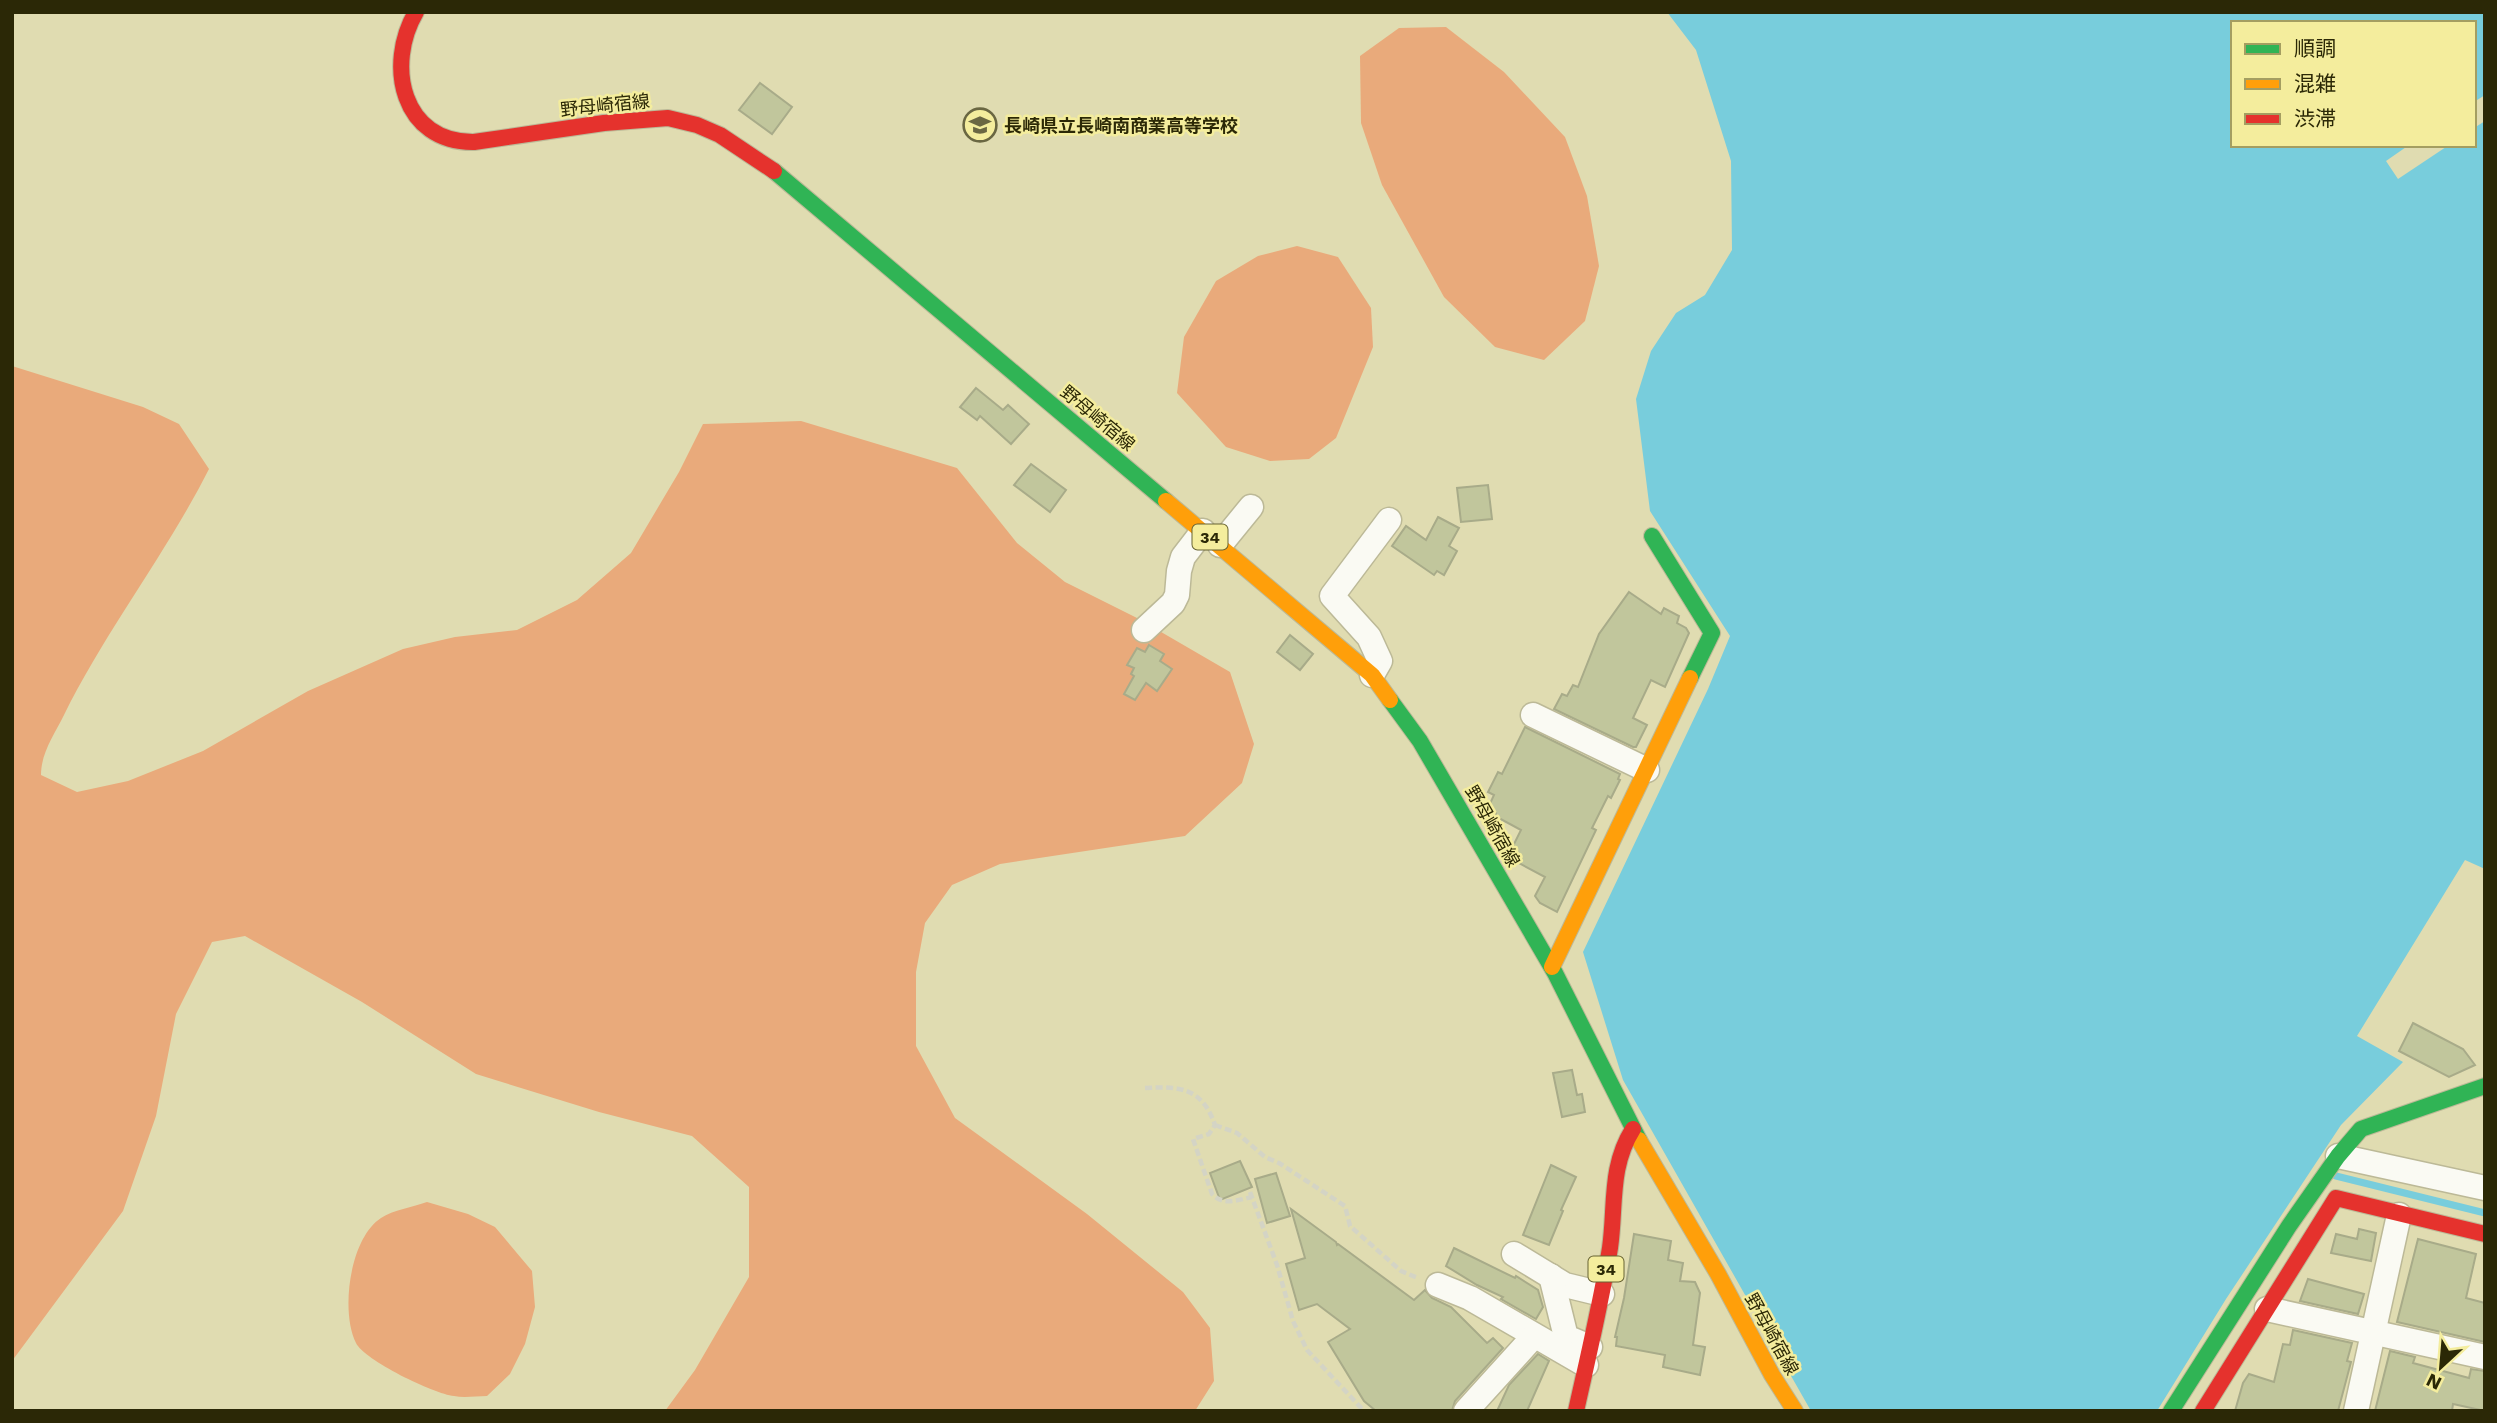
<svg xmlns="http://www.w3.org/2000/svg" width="2497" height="1423" viewBox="0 0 2497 1423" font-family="'Work Sans','Noto Sans JP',sans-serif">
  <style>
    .forest { fill: #e9aa7b }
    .water { fill: #78cddc }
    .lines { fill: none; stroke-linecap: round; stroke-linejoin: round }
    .stream { stroke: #78cddc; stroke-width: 7 }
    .building { fill: #c1c69c; stroke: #a8ab89; stroke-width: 2 }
    .street-casing { stroke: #bcb997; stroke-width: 27 }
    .fast-casing { stroke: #bcb997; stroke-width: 18 }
    .slow-casing { stroke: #bcb997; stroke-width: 18 }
    .jam-casing { stroke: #bcb997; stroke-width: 18 }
    .path { stroke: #d4d4c5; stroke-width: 4.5; stroke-dasharray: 7 3.5; stroke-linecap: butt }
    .street { stroke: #fafaf3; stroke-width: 24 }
    .fast { stroke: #30b455; stroke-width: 16 }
    .slow { stroke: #ff9f0a; stroke-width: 16 }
    .jam { stroke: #e5322d; stroke-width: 16 }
    .labels { text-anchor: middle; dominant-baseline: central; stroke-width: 5; stroke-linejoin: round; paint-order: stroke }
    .shield { fill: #f4ed9d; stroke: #676333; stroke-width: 2 }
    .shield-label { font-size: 16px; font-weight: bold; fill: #2b2806 }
    .street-label { font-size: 18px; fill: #2b2806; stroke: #f4ed9d }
    .poi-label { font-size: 18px; font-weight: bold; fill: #2b2806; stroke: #f4ed9d; text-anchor: start }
  </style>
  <rect width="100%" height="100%" fill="#e0dcb1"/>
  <g class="forest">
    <polygon points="1446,27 1504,72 1565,137 1587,196 1599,266 1585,321 1544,360 1495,347 1444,297 1382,185 1361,123 1360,56 1399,28"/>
    <polygon points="1297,246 1338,257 1371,308 1373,347 1336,438 1309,459 1270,461 1226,447 1177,393 1184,337 1216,281 1258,256"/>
    <path d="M12,366L143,407L179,424L209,469C166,554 106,630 64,715C54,735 41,753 41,775L77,792L128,781L203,751L308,691L403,649L455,637L517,630L577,600L631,553L679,472L703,424L801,421L957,468L1017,543L1065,582L1137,618L1230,672L1254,744L1242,783L1185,836L1000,864L952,885L925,923L916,972V1046L955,1118L1087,1214L1183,1292L1210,1328L1214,1381L1195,1411H665L695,1370L749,1277V1187L692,1136L599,1112L476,1074L362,1002L245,936L212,942L176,1014L156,1116L123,1211L12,1361Z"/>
    <path d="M427,1202L468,1214L495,1227L532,1271L535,1307L525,1344L510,1374L487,1396C476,1396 464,1398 454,1396C434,1394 364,1360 356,1343C340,1311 350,1238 381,1218C393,1210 413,1207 427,1202Z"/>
  </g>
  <polygon class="water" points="1667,12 2485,12 2485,95 2474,102 2474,23 2233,23 2233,145 2409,145 2386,161 2398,179 2449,145 2474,145 2474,128 2485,121 2485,869 2465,860 2357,1036 2403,1062 2341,1125 2226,1299 2157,1411 1811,1411 1623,1080 1583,952 1708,689 1730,636 1650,511 1636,399 1651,351 1676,313 1705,295 1732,250 1731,161 1696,50"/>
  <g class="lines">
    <polyline class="stream" points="2336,1176 2485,1213"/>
  </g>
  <g class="building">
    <polygon points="760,83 792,107 772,134 739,110"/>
    <polygon points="976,388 1003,410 1008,405 1029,424 1011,444 980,416 977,420 960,407"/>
    <polygon points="1031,464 1066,490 1050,512 1014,485"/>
    <polygon points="1488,485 1492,519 1461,522 1457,488"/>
    <polygon points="1438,517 1459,528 1449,546 1457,551 1444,575 1437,571 1434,575 1392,546 1406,526 1426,540"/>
    <polygon points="1629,592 1661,614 1664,608 1679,616 1677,623 1686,628 1689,633 1665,687 1651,680 1633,718 1647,725 1636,747 1633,747 1554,709 1562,694 1567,696 1573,685 1578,687 1599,634"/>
    <polygon points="1290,635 1313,654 1300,670 1277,652"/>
    <polygon points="1149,645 1164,654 1160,661 1172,669 1157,691 1146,683 1135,700 1124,694 1134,676 1131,674 1134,668 1127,665 1137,648 1145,652"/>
    <polygon points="1525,727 1620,774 1618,779 1620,780 1611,798 1608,796 1592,828 1596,830 1557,912 1540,903 1535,896 1545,877 1515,861 1515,855 1510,852 1521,830 1495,816 1496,813 1488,808 1494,795 1488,792 1498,772 1502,774"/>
    <polygon points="2413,1023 2463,1049 2475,1065 2449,1077 2399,1051"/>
    <polygon points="1572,1070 1577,1095 1582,1094 1585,1112 1562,1117 1553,1073"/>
    <polygon points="1240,1161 1252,1187 1220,1200 1210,1173"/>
    <polygon points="1551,1165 1576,1177 1561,1210 1563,1211 1549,1245 1523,1235"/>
    <polygon points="1276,1173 1290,1216 1267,1223 1255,1179"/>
    <polygon points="1291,1209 1336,1242 1337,1245 1338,1244 1414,1300 1425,1290 1432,1298 1451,1307 1487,1343 1493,1338 1503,1348 1455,1401 1452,1411 1376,1411 1364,1401 1328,1342 1350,1329 1317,1304 1299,1310 1286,1264 1305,1258"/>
    <polygon points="2359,1229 2376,1233 2371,1261 2331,1253 2336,1234 2357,1239"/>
    <polygon points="1634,1234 1671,1241 1668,1260 1683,1263 1680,1281 1695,1282 1700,1293 1693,1345 1705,1347 1700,1375 1663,1367 1665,1355 1616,1346 1617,1337 1615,1337 1624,1298"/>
    <polygon points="2418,1239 2476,1254 2466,1298 2485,1303 2485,1342 2397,1322"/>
    <polygon points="1454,1248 1515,1278 1516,1276 1538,1290 1543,1307 1536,1319 1501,1299 1503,1297 1477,1285 1446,1266"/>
    <polygon points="2308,1279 2364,1294 2358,1314 2300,1301"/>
    <polygon points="2293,1330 2352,1343 2347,1361 2351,1362 2338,1411 2235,1411 2243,1383 2249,1374 2274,1382 2283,1344 2290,1345"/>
    <polygon points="2390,1351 2415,1357 2413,1363 2469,1378 2471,1369 2485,1371 2485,1411 2453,1404 2452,1411 2375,1411"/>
    <polygon points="1538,1354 1549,1361 1527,1411 1497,1411 1509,1385"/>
  </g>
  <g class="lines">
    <defs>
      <g id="street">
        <polyline points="1220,545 1251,507"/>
        <polyline points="1144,630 1173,603 1177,595 1179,571 1183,557 1203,531"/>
        <polyline points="1372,675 1380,661 1369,637 1332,596 1389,520"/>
        <polyline points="1533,715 1647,770"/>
        <polyline points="2338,1156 2485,1188"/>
        <polyline points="1514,1254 1565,1285 1602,1294"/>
        <polyline points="1551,1276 1566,1337 1590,1347"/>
        <polyline points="1438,1285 1470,1298 1586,1365"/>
        <polyline points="2267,1309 2485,1357"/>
        <polyline points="1466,1411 1534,1336"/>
        <polyline points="2356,1411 2399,1215"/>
      </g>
      <g id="fast">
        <polyline points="774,171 1166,501"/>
        <polyline points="1652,536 1712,633 1690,678"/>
        <polyline points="1390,700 1420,741 1555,973 1639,1140"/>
        <polyline points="2171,1411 2289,1226 2338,1156 2361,1129 2485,1086"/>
      </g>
      <g id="slow">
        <polyline points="1166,501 1372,675 1390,700"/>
        <polyline points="1552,967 1690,678"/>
        <polyline points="1639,1140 1718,1274 1772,1375 1795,1411"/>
      </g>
      <g id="jam">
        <path d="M416,12C385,65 402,143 474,142L604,123L668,118L697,125L720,135L774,171"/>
        <path d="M1576,1411C1588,1357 1601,1303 1610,1248C1616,1206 1609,1167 1633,1129"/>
        <polyline points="2203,1411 2336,1198 2485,1234"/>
      </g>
    </defs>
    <use href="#street" class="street-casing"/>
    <use href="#fast" class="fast-casing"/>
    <use href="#slow" class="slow-casing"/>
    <use href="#jam" class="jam-casing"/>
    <g class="path">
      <path d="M1145,1088C1181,1086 1202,1088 1215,1125L1209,1134L1193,1139L1212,1194C1223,1206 1238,1200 1252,1197"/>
      <polyline points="1215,1125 1237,1133 1265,1157 1279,1163 1345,1206 1350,1226 1401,1271 1418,1278"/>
      <polyline points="1250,1192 1277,1265 1293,1321 1307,1350 1364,1411"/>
    </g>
    <use href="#street" class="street"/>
    <use href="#fast" class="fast"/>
    <use href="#slow" class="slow"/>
    <use href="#jam" class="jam"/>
  </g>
  <defs>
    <symbol id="school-ring" viewBox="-11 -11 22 22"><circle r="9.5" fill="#f4ed9d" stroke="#6a6742" stroke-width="1.5"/><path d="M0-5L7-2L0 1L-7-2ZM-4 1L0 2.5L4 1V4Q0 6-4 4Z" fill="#6a6742"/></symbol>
  </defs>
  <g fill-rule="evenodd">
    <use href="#school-ring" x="961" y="106" width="38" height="38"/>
  </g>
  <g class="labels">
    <g class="shield">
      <rect x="1192.5" y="524.5" width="35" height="25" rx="5"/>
      <rect x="1588.5" y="1256.5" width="35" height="25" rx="5"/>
    </g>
    <g class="shield-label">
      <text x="1210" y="537">34</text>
      <text x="1606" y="1269">34</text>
    </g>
    <g class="street-label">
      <text transform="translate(605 105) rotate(-6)">野母崎宿線</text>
      <text transform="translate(1098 418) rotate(40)">野母崎宿線</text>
      <text transform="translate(1493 826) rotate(60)">野母崎宿線</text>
      <text transform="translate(1772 1334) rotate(61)">野母崎宿線</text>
    </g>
    <g class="poi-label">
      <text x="1004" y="125">長崎県立長崎南商業高等学校</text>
    </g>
  </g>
  <rect width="2497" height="1423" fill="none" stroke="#2b2806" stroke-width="28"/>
  <rect x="2231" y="21" width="245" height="126" fill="#f4ed9d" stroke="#a49e61" stroke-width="2"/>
  <rect x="2245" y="44" width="35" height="10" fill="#30b455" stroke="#a49e61" stroke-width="2"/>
  <text x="2294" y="56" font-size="21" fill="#2b2806">順調</text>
  <rect x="2245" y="79" width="35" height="10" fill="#ff9f0a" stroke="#a49e61" stroke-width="2"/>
  <text x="2294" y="91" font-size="21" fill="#2b2806">混雑</text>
  <rect x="2245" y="114" width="35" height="10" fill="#e5322d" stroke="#a49e61" stroke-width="2"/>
  <text x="2294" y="126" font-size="21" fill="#2b2806">渋滞</text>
  <g transform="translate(2441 1367) rotate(206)" stroke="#f4ed9d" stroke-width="5" paint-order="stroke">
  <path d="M0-5L12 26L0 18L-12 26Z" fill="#2b2806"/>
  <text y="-10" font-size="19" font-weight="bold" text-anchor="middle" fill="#2b2806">N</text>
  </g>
</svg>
